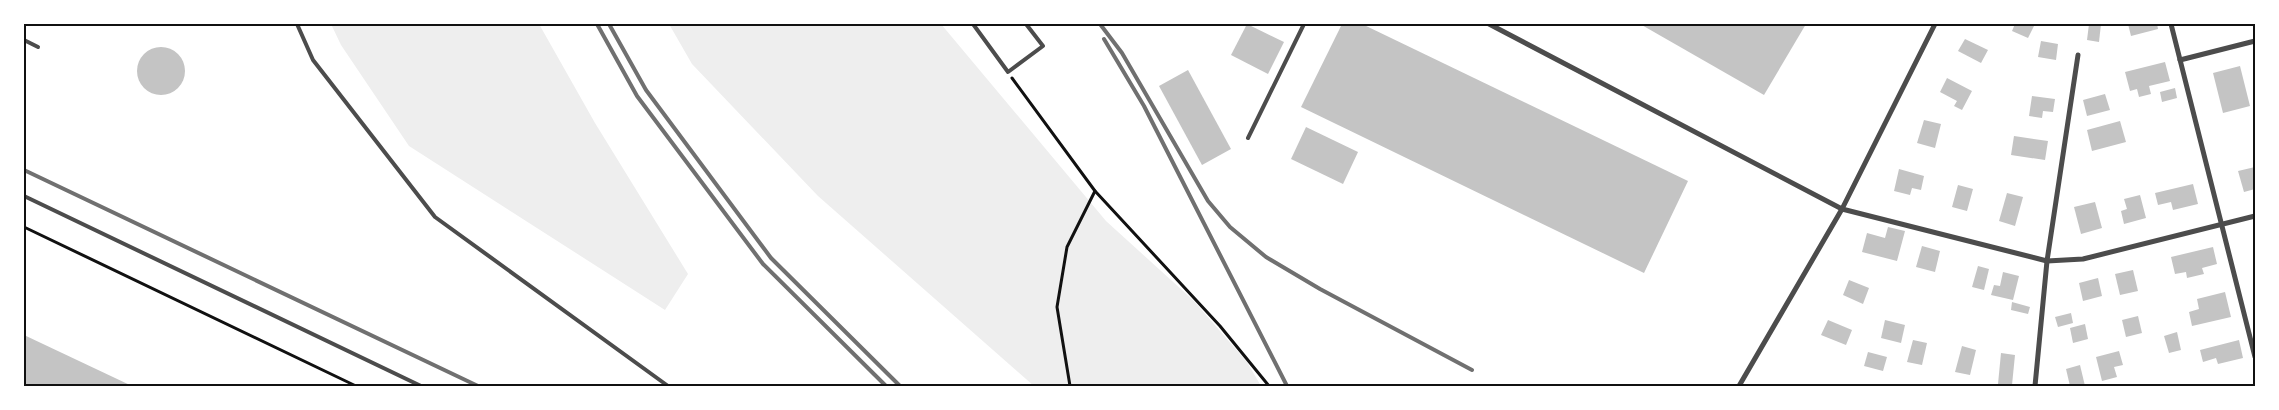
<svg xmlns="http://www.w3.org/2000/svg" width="2279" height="410" viewBox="0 0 2279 410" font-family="Commissioner,sans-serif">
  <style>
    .green { fill: #eee }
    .building { fill: #c4c4c4 }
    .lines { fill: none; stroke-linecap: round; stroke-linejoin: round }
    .path { stroke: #111; stroke-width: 3 }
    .service { stroke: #4c4c4c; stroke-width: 4 }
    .minor { stroke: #4c4c4c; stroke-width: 5 }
    .rail { stroke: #707070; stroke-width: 4 }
    .neatline { fill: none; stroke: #111; stroke-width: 2 }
  </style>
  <rect width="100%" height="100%" fill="#fff"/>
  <g class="green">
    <polygon points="331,24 539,24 595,123 688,274 665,310 409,146 341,45"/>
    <polygon points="669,24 941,24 1106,221 1193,300 1247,362 1261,386 1034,386 818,196 692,64"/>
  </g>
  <g class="building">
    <polygon points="1247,24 1284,42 1268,74 1231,55"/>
    <polygon points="1342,24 1362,24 1688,181 1644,273 1301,107"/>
    <polygon points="1640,24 1806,24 1764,95"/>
    <polygon points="2015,24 2035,24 2028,38 2012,31"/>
    <polygon points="2089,24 2101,24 2099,42 2087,40"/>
    <polygon points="2128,24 2157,24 2158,29 2131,36"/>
    <polygon points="1965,39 1988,50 1981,63 1958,51"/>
    <polygon points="2041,41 2058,44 2056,60 2038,57"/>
    <circle cx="161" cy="71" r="24"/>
    <polygon points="2165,62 2170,81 2149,86 2151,94 2139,97 2137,89 2130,91 2125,72"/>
    <polygon points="2240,66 2250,106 2223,113 2213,73"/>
    <polygon points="1188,70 1231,149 1202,165 1159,86"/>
    <polygon points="1947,78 1972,91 1962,110 1954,106 1957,101 1940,92"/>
    <polygon points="2175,88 2177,98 2162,102 2160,92"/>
    <polygon points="2105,94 2110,110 2087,116 2083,100"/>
    <polygon points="2032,96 2055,99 2053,112 2043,111 2042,118 2029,116"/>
    <polygon points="1924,120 1941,124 1935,148 1917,143"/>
    <polygon points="2120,121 2126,142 2092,151 2087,130"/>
    <polygon points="1306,127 1358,152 1343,184 1291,159"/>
    <polygon points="2014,136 2048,141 2045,160 2011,155"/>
    <polygon points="2255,167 2255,189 2244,192 2238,171"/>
    <polygon points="1899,169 1924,176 1921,190 1912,188 1910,195 1894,191"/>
    <polygon points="2193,184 2198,204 2173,210 2171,202 2158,205 2155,193"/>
    <polygon points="1958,185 1973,189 1967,211 1952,207"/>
    <polygon points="2007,193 2023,197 2015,226 1999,221"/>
    <polygon points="2140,195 2146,218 2124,224 2121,211 2127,209 2124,199"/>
    <polygon points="2095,202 2102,228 2081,234 2074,207"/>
    <polygon points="1888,227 1905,231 1897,261 1862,252 1867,233 1885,238"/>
    <polygon points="1922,246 1940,251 1935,272 1916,267"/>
    <polygon points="2213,247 2217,264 2202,268 2204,274 2187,278 2186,272 2175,274 2171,257"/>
    <polygon points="1978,266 1989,269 1984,290 1972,287"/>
    <polygon points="2133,270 2138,291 2120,295 2115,274"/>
    <polygon points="2003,272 2019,276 2013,300 1991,295 1994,285 2000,286"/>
    <polygon points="2098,278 2102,296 2083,301 2079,283"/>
    <polygon points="1849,280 1869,288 1863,304 1843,295"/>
    <polygon points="2225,292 2231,317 2192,326 2189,312 2199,309 2197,299"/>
    <polygon points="2012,302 2030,307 2028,314 2011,310"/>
    <polygon points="2071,313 2073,323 2058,327 2055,317"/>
    <polygon points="2138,316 2142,333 2126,337 2122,320"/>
    <polygon points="1828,320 1852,330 1846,345 1821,335"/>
    <polygon points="1885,320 1905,325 1901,343 1881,338"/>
    <polygon points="2085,324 2088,339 2073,343 2070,328"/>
    <polygon points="2177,332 2181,350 2169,353 2164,336"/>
    <polygon points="24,335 132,386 24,386"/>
    <polygon points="1913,340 1927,343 1922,365 1907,362"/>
    <polygon points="2239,340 2243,358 2218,364 2216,358 2203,362 2200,350"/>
    <polygon points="1962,346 1976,350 1970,375 1955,372"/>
    <polygon points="2119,351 2123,365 2114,367 2117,377 2102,381 2096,357"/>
    <polygon points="1868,352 1887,357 1883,371 1864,366"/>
    <polygon points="2001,353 2015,355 2012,385 1998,384"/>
    <polygon points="2080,365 2085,386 2070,386 2066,369"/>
  </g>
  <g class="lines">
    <g class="path">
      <polyline points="1012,78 1095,191 1220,326 1269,386"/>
      <polyline points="24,227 356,386"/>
      <polyline points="1070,386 1057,307 1067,247 1095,191"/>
    </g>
    <g class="service">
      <polyline points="297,24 313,60 435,217 668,386"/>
      <polyline points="973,24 1008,72 1043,46 1026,24"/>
      <polyline points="24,40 38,47"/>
      <polyline points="1248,138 1304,24"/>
      <polyline points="24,196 421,386"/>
    </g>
    <g class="minor">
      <polyline points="1489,24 1842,209 2047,261 2083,259 2255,216"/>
      <polyline points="2171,24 2255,357"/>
      <polyline points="2180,60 2255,41"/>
      <polyline points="1739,386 1842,209 1935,24"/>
      <polyline points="2035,386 2047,261 2078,55"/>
    </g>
    <g class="rail">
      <polyline points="597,24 637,96 763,264 886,386"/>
      <polyline points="609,24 646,90 771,258 900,386"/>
      <polyline points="1100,24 1122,53 1208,201 1230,227 1266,257 1320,289 1472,370"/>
      <polyline points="1104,39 1144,106 1287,386"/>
      <polyline points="24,170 478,386"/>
    </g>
  </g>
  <rect width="2279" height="410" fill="none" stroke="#ffffff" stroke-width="50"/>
  <rect x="25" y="25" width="2229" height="360" class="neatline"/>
</svg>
